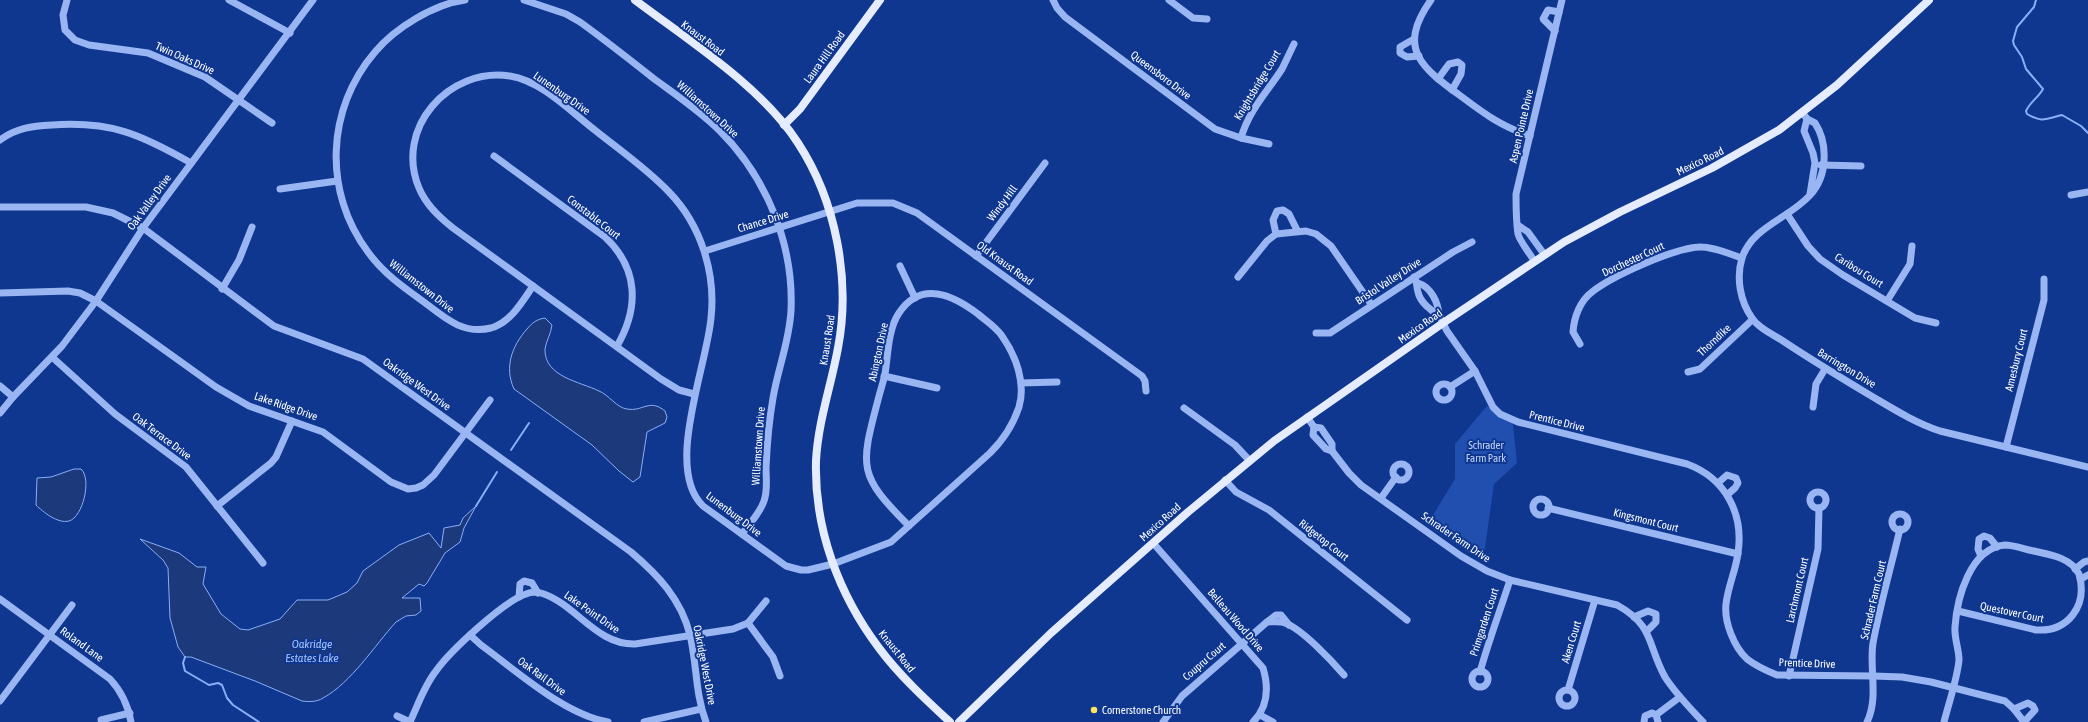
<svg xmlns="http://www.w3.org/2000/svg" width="2088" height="722" viewBox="0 0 2088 722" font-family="'Asap Condensed',sans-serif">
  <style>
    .green { fill: #214faf }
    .water { fill: #1c397c; stroke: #8aaef7 }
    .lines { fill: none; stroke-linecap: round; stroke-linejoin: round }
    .stream { stroke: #8aaef7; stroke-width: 2 }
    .minor { stroke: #99b6f3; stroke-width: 7 }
    .major { stroke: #e5ecff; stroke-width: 8 }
    .poi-dot { fill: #ffe55b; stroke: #0f3790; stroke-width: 1.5 }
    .labels { text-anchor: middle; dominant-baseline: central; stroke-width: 4; stroke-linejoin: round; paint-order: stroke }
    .street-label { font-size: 11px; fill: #fff; stroke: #0f3790 }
    .park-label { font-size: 11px; fill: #c0d4fe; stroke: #0f3790 }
    .poi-label { font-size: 11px; fill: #fff; stroke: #0f3790; text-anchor: start }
    .water-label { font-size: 12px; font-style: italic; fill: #a4c1fa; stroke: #0f3790 }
  </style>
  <rect width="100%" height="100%" fill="#0f3790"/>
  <polygon class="green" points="1487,406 1513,424 1517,463 1494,484 1483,562 1427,525 1455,479 1455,444"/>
  <g class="water">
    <path d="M545,318L552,325C551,334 546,341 545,349C544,377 581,382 599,391C609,395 617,408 627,409C643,412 649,398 665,411L667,417L665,423L647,432L640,477L633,482L619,471L592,445L514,389C504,367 512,346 527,329C532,323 537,319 545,318Z"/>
    <path d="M74,469H81C92,479 83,517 69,521C58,524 43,512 36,505L37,478L51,477Z"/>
    <path d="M476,506L464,528L460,542L445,553L427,583L424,586L419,584L402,598H420L421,611L416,615L406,616L396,622C375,645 351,683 323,698C317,702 309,702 302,701L255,681L191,657H185L178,647L170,618L168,568L163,560L140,539L179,553L197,567H206L203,584L221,614L240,629L248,630L280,619L297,600H328L347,592L357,583L363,571L399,545L429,533L441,548L444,528L460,525L463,518Z"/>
  </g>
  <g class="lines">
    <g class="stream">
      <path d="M2036,0L2034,7L2017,27L2013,41L2014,45L2022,57L2026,69L2043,89C2038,98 2030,102 2026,111L2027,114C2042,123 2046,119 2062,115L2081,126L2088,133"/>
      <polyline points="511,450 529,423"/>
      <polyline points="476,506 497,472"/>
      <polyline points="185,657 183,663 185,671 209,685 218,683 222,685 227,698 233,705 259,722"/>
    </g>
    <g class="minor">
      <polyline points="67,0 63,15 65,30 75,40 89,45 148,53 205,77 272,123"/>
      <polyline points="229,0 290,33"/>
      <path d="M465,0C434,4 395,28 375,52C326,109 323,192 368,252C383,273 403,287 424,302C445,318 463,335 491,328C511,322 522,302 533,286"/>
      <path d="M524,0L566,14L580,22C605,40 629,59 653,78C676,95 700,111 720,131C767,178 794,245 791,311C789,343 778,368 773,398C769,421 767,444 766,468C766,479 768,490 764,501C760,513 750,523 742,534"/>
      <polyline points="1053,0 1057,8 1065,17 1215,129 1241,138 1269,144"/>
      <polyline points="1169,0 1193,18 1207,19"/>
      <path d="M1431,0C1396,49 1422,68 1462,97C1486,115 1501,126 1530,136"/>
      <polyline points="1555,31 1543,19 1548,10 1559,12"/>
      <polyline points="1414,39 1400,47 1400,53 1407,57 1419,56"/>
      <polyline points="1438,79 1449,64 1458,62 1462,65 1461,74 1452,90"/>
      <polyline points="1805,116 1807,119 1804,131 1813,153 1815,163 1810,194"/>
      <path d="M1807,119L1815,123C1822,134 1825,146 1824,160C1822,215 1756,215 1742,258C1736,278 1740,301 1752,318C1758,328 1774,335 1783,341C1813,361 1843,379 1873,397C1895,410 1916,423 1940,431L2088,467"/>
      <path d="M1241,138C1249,110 1267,92 1282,69C1286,61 1290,52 1294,44"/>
      <path d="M0,140C16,128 32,126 52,125C111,121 140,134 191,163"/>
      <path d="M494,156L605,237C639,269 639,308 617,346"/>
      <polyline points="1821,165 1861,166"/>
      <polyline points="280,189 337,181"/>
      <polyline points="2071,195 2088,192"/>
      <path d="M0,207H86L113,213L143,228L274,326L363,359L631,552C658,575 681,599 690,635C697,664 695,693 706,722"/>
      <polyline points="1787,214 1808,246 1820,259 1843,275 1915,318 1936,323"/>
      <polyline points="1519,226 1528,232 1544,254"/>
      <polyline points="1276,234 1273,220 1277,211 1283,210 1289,214 1297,230"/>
      <polyline points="705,251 857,203 893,203 917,213 1142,376 1145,381 1146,391"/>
      <polyline points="976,256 1045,163"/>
      <path d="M1534,261C1530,253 1520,242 1518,234C1516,221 1516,208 1516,194L1562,0"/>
      <polyline points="900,266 915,298"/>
      <polyline points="1238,277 1267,241 1276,234 1306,231 1316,234 1331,246 1371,304"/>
      <path d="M1414,277C1418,283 1416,286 1418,292C1420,302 1431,311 1439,315L1447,331L1475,371L1493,407L1500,414L1518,422L1687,464C1725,478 1744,513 1738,553C1736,570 1728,586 1726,604C1724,622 1734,647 1747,659C1756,666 1767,671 1777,675L1873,676L1902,677L1931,682L2005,701L2014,709L2024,722"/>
      <path d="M1418,283C1431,287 1438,302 1439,315"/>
      <polyline points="222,289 239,260 252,227"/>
      <polyline points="0,293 68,291 80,293 96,301 216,387 249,406 323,432 391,482 408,489 416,488 423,485 434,475 490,400"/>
      <polyline points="1887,301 1910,264 1912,246"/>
      <polyline points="1316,333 1330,333 1453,252 1472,242"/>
      <path d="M1580,344L1573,332C1574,317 1580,301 1592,292C1612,276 1676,247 1701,247C1714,247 1730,254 1742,258"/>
      <polyline points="52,357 115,414 186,467 263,563"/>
      <polyline points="1688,372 1700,369 1752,320"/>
      <polyline points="884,376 937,388"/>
      <polyline points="1021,383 1057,382"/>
      <circle cx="1444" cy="392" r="8"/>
      <polyline points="0,386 13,397"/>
      <polyline points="1450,387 1475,371"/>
      <path d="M694,394L679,390L661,379L453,228C439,217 426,205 419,188C394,128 449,67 510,76C542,81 571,112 596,131C621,151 647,169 669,192C701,225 716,273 711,318C707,366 664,469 703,506L786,566L801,570H808L833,564L891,542L990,453C1003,440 1013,425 1019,407C1026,383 1016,356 1002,336C996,327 986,321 978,314C953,295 921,280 899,313C888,329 888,355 885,374C883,383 880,392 878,400C860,468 858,475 909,526"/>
      <polyline points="1813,407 1816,384 1825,369"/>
      <polyline points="1184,408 1235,445 1249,460"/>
      <polyline points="0,413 13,397 62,346 96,301 143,228 313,0"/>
      <path d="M1307,417L1314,427L1313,435L1326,449L1332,451L1349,473L1361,485L1461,556L1487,571L1510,580L1617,605C1655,626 1647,645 1665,677C1675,693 1690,708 1703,722"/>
      <polyline points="1314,427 1321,428 1332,444 1332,451"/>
      <polyline points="2006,447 2044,300 2044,279"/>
      <circle cx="1401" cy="472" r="8"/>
      <polyline points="1225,480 1236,492 1269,510 1407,620"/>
      <polyline points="1718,483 1727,475 1736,478 1738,483 1735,488 1728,494"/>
      <circle cx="1818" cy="500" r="8"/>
      <polyline points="1381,498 1396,477"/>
      <circle cx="1541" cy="507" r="8"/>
      <polyline points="217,506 271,463 276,457 292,421"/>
      <polyline points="1548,508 1738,554"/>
      <circle cx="1900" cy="522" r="8"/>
      <path d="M1153,543L1263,668C1269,688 1268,707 1253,722"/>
      <polyline points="1981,556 1978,549 1979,539 1984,536 1990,538 1997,547"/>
      <polyline points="2075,569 2084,562 2088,561"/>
      <polyline points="2081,579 2088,575"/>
      <polyline points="519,597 520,584 524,581 532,583 538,593"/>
      <path d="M0,599L110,679C122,692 128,705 131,722"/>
      <polyline points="1634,617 1648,611 1656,614 1656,622 1647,631"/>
      <polyline points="1267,622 1276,615 1281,615 1289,625"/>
      <polyline points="748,623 773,657 780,676"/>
      <path d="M470,635L481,645C518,672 564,714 608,722"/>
      <circle cx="1480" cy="679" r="8"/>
      <path d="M1480,672C1489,640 1500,611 1510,580"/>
      <polyline points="1789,676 1818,549 1819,508"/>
      <polyline points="1568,690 1595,600"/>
      <circle cx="1567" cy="698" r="8"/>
      <polyline points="0,701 72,605"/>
      <polyline points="2014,709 2028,703 2033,706 2035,710 2024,722"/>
      <polyline points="1260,715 1273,722"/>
      <polyline points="1656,715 1680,697"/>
      <polyline points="397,716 410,722"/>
      <polyline points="101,720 130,713"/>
      <path d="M410,722C418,705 424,686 436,671C450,651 504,601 526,594C531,592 538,592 544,594C577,606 597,645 635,644L733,629L748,623L766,601"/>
      <polyline points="644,722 701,709"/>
      <path d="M1163,722L1182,696L1267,622C1273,622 1280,621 1285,623C1302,629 1332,661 1344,675"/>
      <polyline points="1644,722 1645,716 1652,713 1656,715 1658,722"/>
      <path d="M1867,722C1879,698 1869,668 1873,643C1880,605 1891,567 1900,529"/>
      <path d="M1944,722C1949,702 1957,680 1959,660C1959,649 1954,638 1955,627C1957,598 1970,548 2005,545C2013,545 2021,548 2029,550C2046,554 2070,556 2079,574C2088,606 2068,632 2036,630L1958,611"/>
    </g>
    <g class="major">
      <path d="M635,0C688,40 762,87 798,143C836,201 851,280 838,348C831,386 818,422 816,461C814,529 839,595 879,648C899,675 925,699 950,722"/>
      <polyline points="784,125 800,109 880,0"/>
      <polyline points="959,722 1051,633 1188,512 1274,441 1443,323 1564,242 1620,212 1712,168 1779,130 1837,85 1929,0"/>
    </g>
  </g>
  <circle class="poi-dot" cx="1094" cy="710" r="4"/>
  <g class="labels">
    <g class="street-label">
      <text transform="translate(703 38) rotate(37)">Knaust Road</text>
      <text transform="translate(824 57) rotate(-54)">Laura Hill Road</text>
      <text transform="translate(185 58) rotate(24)">Twin Oaks Drive</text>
      <text transform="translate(1161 75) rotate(37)">Queensboro Drive</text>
      <text transform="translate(1257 85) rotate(-59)">Knightsbridge Court</text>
      <text transform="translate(562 93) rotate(35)">Lunenburg Drive</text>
      <text transform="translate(708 109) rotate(42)">Williamstown Drive</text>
      <text transform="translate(1521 126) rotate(-77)">Aspen Pointe Drive</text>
      <text transform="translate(1700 161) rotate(-26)">Mexico Road</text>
      <text transform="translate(149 202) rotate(-54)">Oak Valley Drive</text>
      <text transform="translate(1002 203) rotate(-53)">Windy Hill</text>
      <text transform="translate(594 217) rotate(38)">Constable Court</text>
      <text transform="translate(763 221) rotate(-17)">Chance Drive</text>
      <text transform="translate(1633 259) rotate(-25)">Dorchester Court</text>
      <text transform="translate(1005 263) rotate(36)">Old Knaust Road</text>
      <text transform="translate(1859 270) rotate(32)">Caribou Court</text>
      <text transform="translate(1388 281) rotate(-33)">Bristol Valley Drive</text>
      <text transform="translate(422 286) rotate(38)">Williamstown Drive</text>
      <text transform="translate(1420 326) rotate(-35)">Mexico Road</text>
      <text transform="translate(827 340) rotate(-81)">Knaust Road</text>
      <text transform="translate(1714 340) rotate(-43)">Thorndike</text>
      <text transform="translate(878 352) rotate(-78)">Abington Drive</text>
      <text transform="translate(2016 360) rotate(-76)">Amesbury Court</text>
      <text transform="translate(1847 368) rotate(31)">Barrington Drive</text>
      <text transform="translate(417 384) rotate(36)">Oakridge West Drive</text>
      <text transform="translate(286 406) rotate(19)">Lake Ridge Drive</text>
      <text transform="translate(1557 421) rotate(14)">Prentice Drive</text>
      <text transform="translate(162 436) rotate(37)">Oak Terrace Drive</text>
      <text transform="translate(758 446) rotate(-86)">Williamstown Drive</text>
      <text transform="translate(734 514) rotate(37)">Lunenburg Drive</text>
      <text transform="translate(1646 520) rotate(14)">Kingsmont Court</text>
      <text transform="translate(1160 522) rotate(-42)">Mexico Road</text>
      <text transform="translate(1456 537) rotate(34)">Schrader Farm Drive</text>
      <text transform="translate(1324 540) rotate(38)">Ridgetop Court</text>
      <text transform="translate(1797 590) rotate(-77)">Larchmont Court</text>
      <text transform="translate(1873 600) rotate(-77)">Schrader Farm Court</text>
      <text transform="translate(592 612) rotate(35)">Lake Point Drive</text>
      <text transform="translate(2012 612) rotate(12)">Questover Court</text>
      <text transform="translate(1236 620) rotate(49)">Belleau Wood Drive</text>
      <text transform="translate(1484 622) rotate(-72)">Primgarden Court</text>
      <text transform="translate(1571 642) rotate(-73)">Aken Court</text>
      <text transform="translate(82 644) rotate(36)">Roland Lane</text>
      <text transform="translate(897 651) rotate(51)">Knaust Road</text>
      <text transform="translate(1204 661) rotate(-41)">Coupru Court</text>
      <text transform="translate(1807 663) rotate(2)">Prentice Drive</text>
      <text transform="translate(705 665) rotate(79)">Oakridge West Drive</text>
      <text transform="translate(542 676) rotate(36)">Oak Rail Drive</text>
    </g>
    <g class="park-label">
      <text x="1486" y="445">Schrader<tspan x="1486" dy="13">Farm Park</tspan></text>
    </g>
    <g class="poi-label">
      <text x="1102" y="710">Cornerstone Church</text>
    </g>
    <g class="water-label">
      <text x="312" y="644">Oakridge<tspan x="312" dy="14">Estates Lake</tspan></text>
    </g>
  </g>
</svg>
